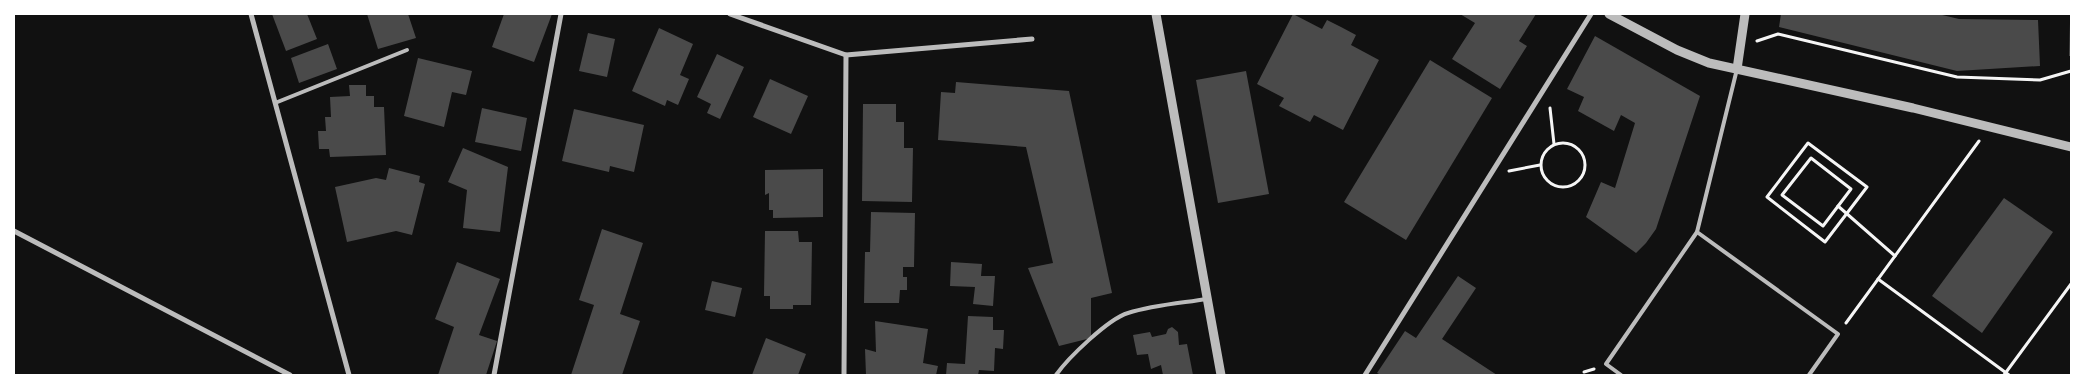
<svg xmlns="http://www.w3.org/2000/svg" width="2085" height="389" viewBox="0 0 2085 389" font-family="Lato,sans-serif">
  <style>
    .building { fill: #4a4a4a }
    .lines { fill: none; stroke-linecap: round; stroke-linejoin: round }
    .path { stroke: #f5f5f5; stroke-width: 3 }
    .service { stroke: #bcbcbc; stroke-width: 4 }
    .minor { stroke: #bcbcbc; stroke-width: 5 }
    .tertiary { stroke: #bcbcbc; stroke-width: 9 }
  </style>
  <rect width="100%" height="100%" fill="#111"/>
  <g class="building">
    <polygon points="272,14 307,14 317,39 286,51"/>
    <polygon points="367,14 408,14 416,38 378,49"/>
    <polygon points="504,14 552,14 534,62 492,47"/>
    <polygon points="1293,14 1322,29 1327,20 1341,27 1356,35 1351,45 1379,60 1343,130 1314,115 1310,122 1279,106 1284,98 1257,84"/>
    <polygon points="1460,14 1536,14 1519,41 1527,46 1500,89 1452,59 1475,23"/>
    <polygon points="1781,14 1938,14 1959,19 2038,20 2040,66 1957,71 1779,27"/>
    <polygon points="2070,22 2071,22 2071,56 2069,56"/>
    <polygon points="659,28 693,44 680,75 689,79 678,105 667,100 665,106 632,91"/>
    <polygon points="588,33 615,39 607,77 579,71"/>
    <polygon points="1595,36 1700,96 1656,229 1646,243 1636,253 1586,217 1601,182 1615,188 1635,123 1621,115 1614,131 1578,111 1584,97 1567,89"/>
    <polygon points="328,44 337,69 299,83 291,58"/>
    <polygon points="717,54 744,67 720,119 707,113 711,104 697,97"/>
    <polygon points="418,58 472,71 466,95 452,92 444,127 404,116"/>
    <polygon points="1430,60 1492,98 1406,240 1344,202"/>
    <polygon points="1246,71 1269,194 1218,203 1196,80"/>
    <polygon points="770,79 808,96 791,134 753,117"/>
    <polygon points="956,82 1069,91 1112,293 1091,298 1091,338 1059,346 1028,268 1053,263 1026,147 938,140 941,92 955,93"/>
    <polygon points="349,85 366,85 366,96 374,96 374,107 384,107 386,155 330,157 329,149 319,149 318,131 326,131 325,117 331,117 330,97 350,96"/>
    <polygon points="863,104 896,104 896,122 904,122 904,148 913,148 912,202 862,201"/>
    <polygon points="482,108 527,118 521,151 475,142"/>
    <polygon points="574,109 644,125 634,172 610,166 609,172 562,161"/>
    <polygon points="463,148 508,167 500,232 463,228 467,190 448,182"/>
    <polygon points="389,168 420,176 419,182 425,184 412,235 396,231 347,242 335,187 376,178 386,180"/>
    <polygon points="823,169 823,217 773,218 773,210 769,210 769,193 765,195 765,170"/>
    <polygon points="2004,198 2053,232 1982,333 1932,296"/>
    <polygon points="871,212 915,213 914,267 903,267 903,277 907,277 907,290 900,290 899,303 864,303 865,252 870,252"/>
    <polygon points="602,229 643,243 620,314 640,321 622,375 571,375 594,305 579,300"/>
    <polygon points="765,231 798,231 799,242 812,242 811,305 793,305 793,309 770,309 770,296 764,296"/>
    <polygon points="457,262 500,279 479,335 497,341 486,375 438,375 454,327 435,319"/>
    <polygon points="951,262 982,264 981,276 995,276 993,306 973,304 975,287 950,286"/>
    <polygon points="1458,276 1476,288 1442,339 1497,375 1381,375 1377,373 1405,331 1416,338"/>
    <polygon points="712,281 742,288 735,317 705,310"/>
    <polygon points="968,316 993,317 993,330 1004,330 1003,349 995,348 994,371 979,370 978,375 946,375 947,363 965,364"/>
    <polygon points="875,321 928,329 923,363 938,366 936,375 866,375 865,349 876,352"/>
    <polygon points="1172,327 1178,332 1179,345 1187,344 1193,375 1163,375 1161,365 1151,369 1148,354 1137,355 1133,335 1150,332 1152,337 1166,334 1168,329"/>
    <polygon points="766,338 806,354 798,375 752,375"/>
  </g>
  <g class="lines">
    <g class="path">
      <polyline points="1757,41 1778,34 1957,77 2040,80 2071,71"/>
      <polyline points="1550,108 1554,144"/>
      <circle cx="1563" cy="165" r="22"/>
      <polygon points="1808,143 1867,187 1825,242 1767,197"/>
      <polygon points="1811,158 1851,189 1823,226 1782,195"/>
      <polyline points="1509,171 1540,165"/>
      <polyline points="1838,206 1895,256"/>
      <polyline points="1878,279 2009,375"/>
      <polyline points="1846,323 1979,141"/>
      <polyline points="1584,372 1594,369"/>
      <polyline points="2004,375 2071,284"/>
    </g>
    <g class="service">
      <polyline points="275,103 407,50"/>
      <polyline points="1697,232 1838,334 1809,375"/>
      <path d="M1056,375C1068,358 1108,319 1128,313C1153,305 1182,303 1207,299"/>
      <polyline points="1621,375 1606,364 1697,232 1737,69"/>
    </g>
    <g class="minor">
      <polyline points="251,14 349,375"/>
      <polyline points="730,14 846,55 1032,39"/>
      <polyline points="14,231 290,375"/>
      <polyline points="494,375 561,14"/>
      <polyline points="844,375 846,55"/>
      <polyline points="1365,375 1591,14"/>
    </g>
    <g class="tertiary">
      <polyline points="1156,14 1221,375"/>
      <polyline points="1609,14 1677,50 1709,63 1913,108 2071,147"/>
      <polyline points="1737,69 1745,14"/>
    </g>
  </g>
  <rect width="2085" height="389" fill="none" stroke="#ffffff" stroke-width="30"/>
</svg>
